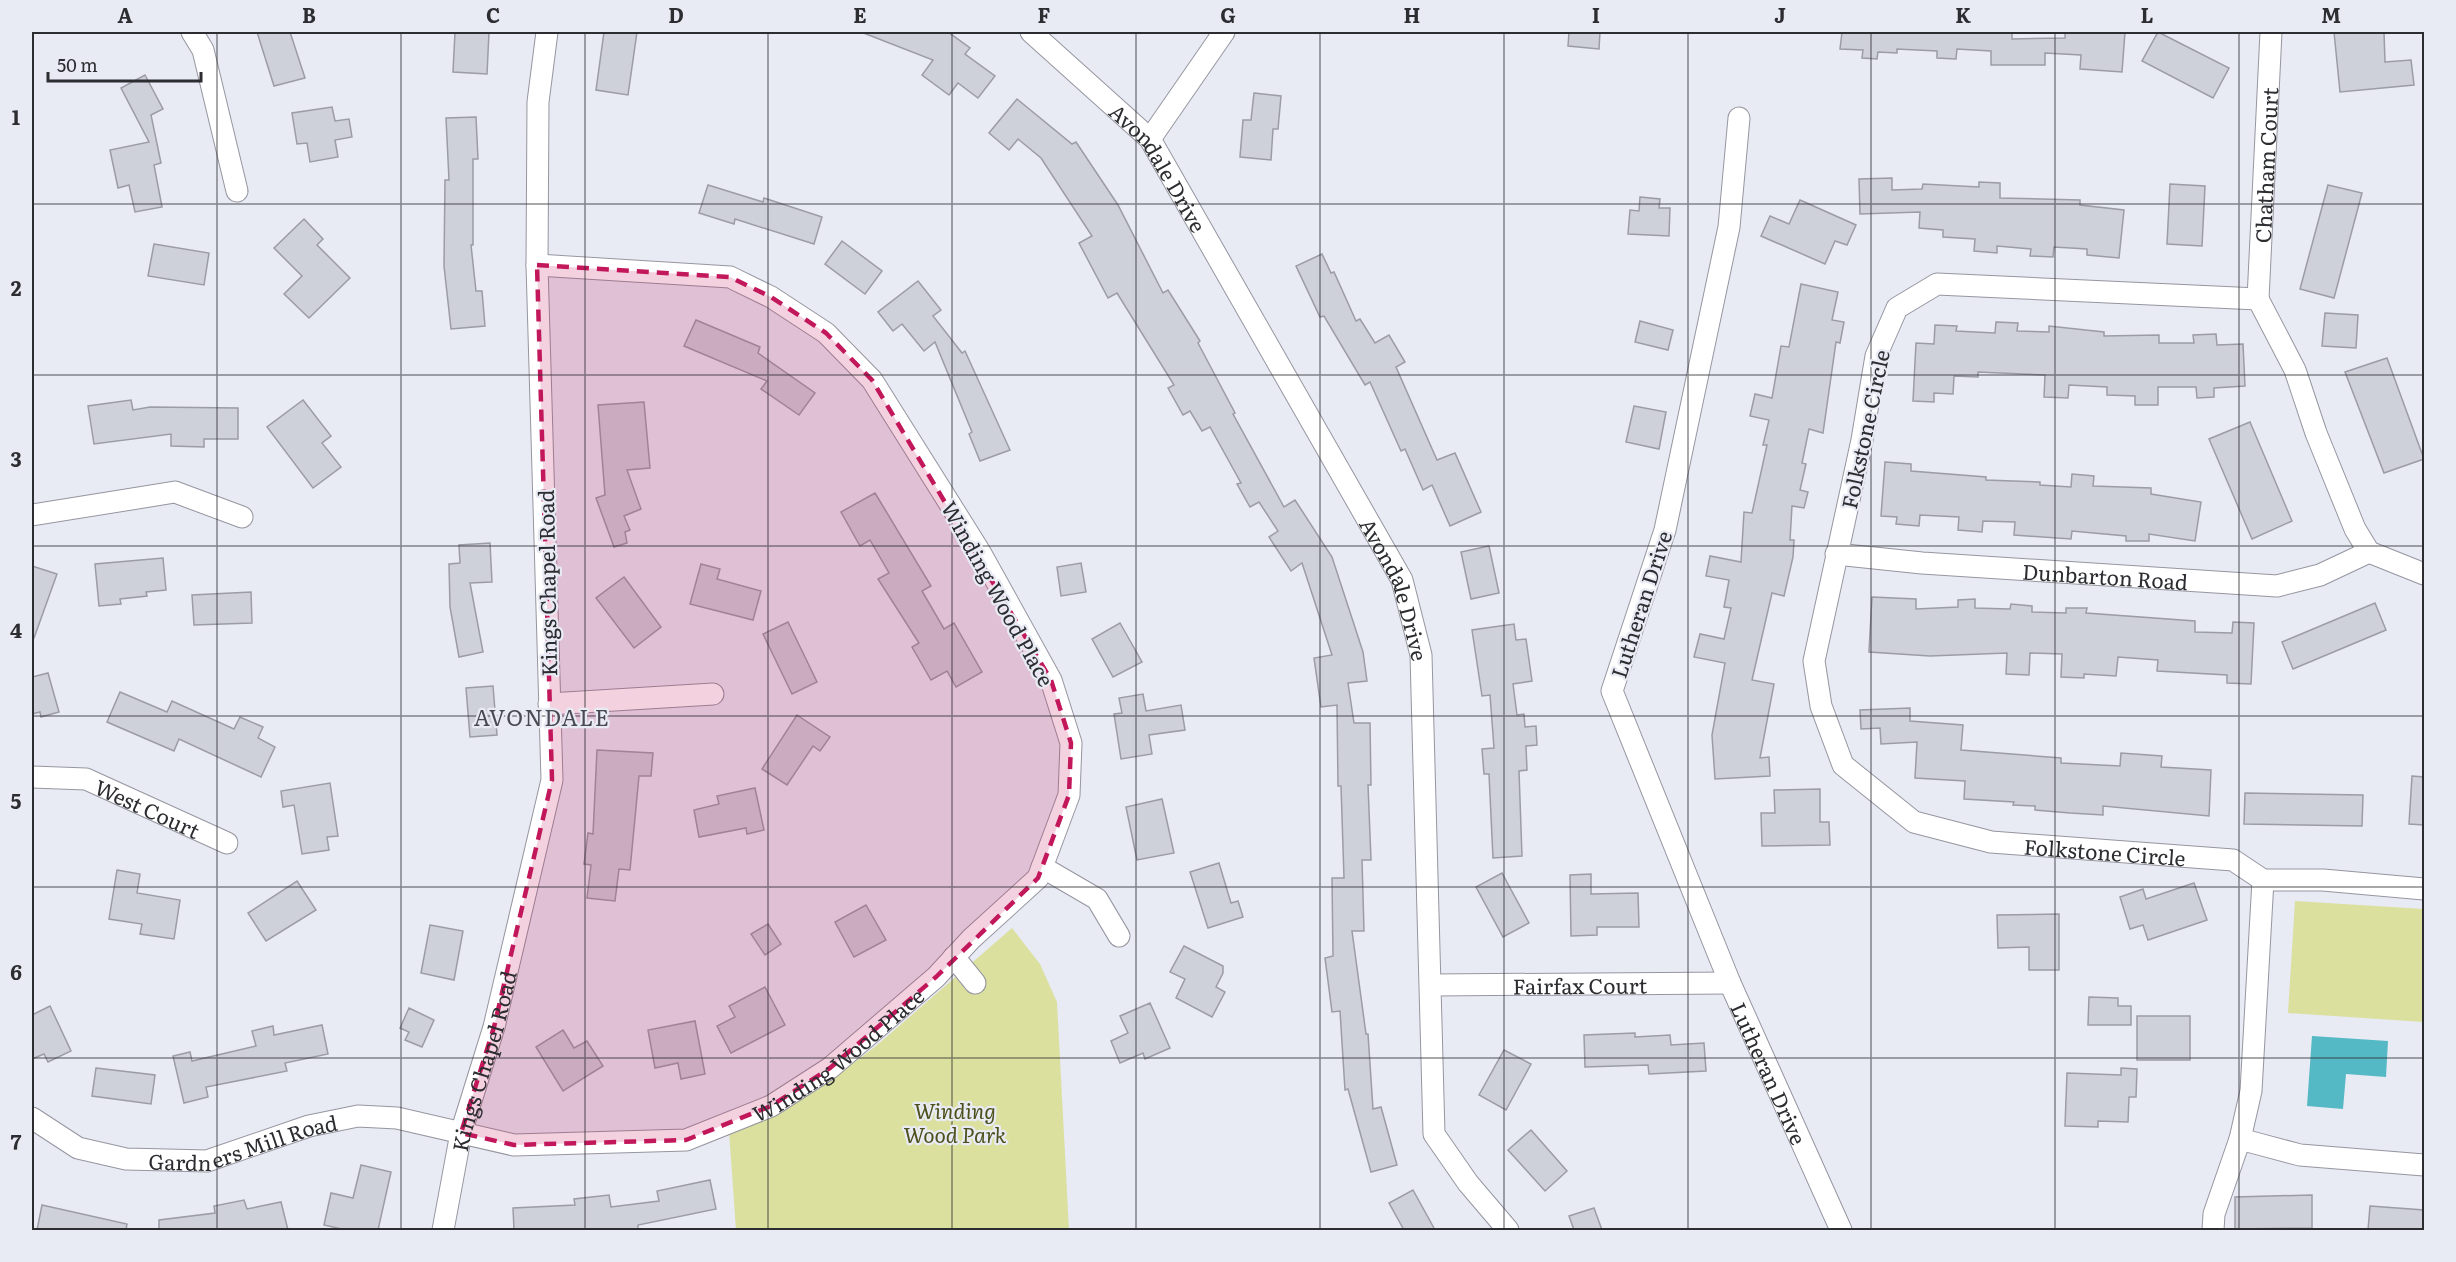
<svg xmlns="http://www.w3.org/2000/svg" width="2456" height="1262" viewBox="0 0 2456 1262" font-family="Literata,serif">
  <style>
    .green { fill: #dbe09f }
    .water { fill: #55b9c5 }
    .building { fill: #ced0da; stroke: #9b9ca6; stroke-width: 1.5 }
    .lines { fill: none; stroke-linecap: round; stroke-linejoin: round }
    .minor-casing { stroke: #9596a0; stroke-width: 23 }
    .minor { stroke: #fff; stroke-width: 21 }
    .marked { fill: #c2185b; fill-opacity: 0.2; stroke: #c2185b; stroke-width: 4.5; stroke-dasharray: 12 8; stroke-linejoin: round }
    .grid { fill: none; stroke: #2c2d31; stroke-width: 1.5; stroke-opacity: 0.55 }
    .labels { text-anchor: middle; dominant-baseline: central; stroke-width: 4.5; stroke-linejoin: round; paint-order: stroke }
    .street-label { font-size: 21px; fill: #2c2d31; stroke: #e8eaf4 }
    .park-label { font-size: 21px; font-style: italic; fill: #4d501b; stroke: #e8eaf4 }
    .neighbourhood-label { font-size: 22px; letter-spacing: 1.5px; fill: #484951; stroke: #e8eaf4 }
    .neatline { fill: none; stroke: #2c2d31; stroke-width: 2 }
    .grid-label { font-size: 20px; text-anchor: middle; font-weight: bold; fill: #2c2d31 }
  </style>
  <rect width="100%" height="100%" fill="#e8eaf4"/>
  <g class="green">
    <polygon points="2295,901 2424,909 2424,1022 2288,1013"/>
    <polygon points="1012,928 1040,964 1057,1002 1069,1230 736,1230 729,1131 819,1089 876,1046"/>
  </g>
  <polygon class="water" points="2312,1036 2388,1041 2386,1077 2346,1074 2343,1109 2307,1106"/>
  <g class="building">
    <polygon points="257,32 290,32 305,78 274,86"/>
    <polygon points="455,32 489,32 487,74 453,72"/>
    <polygon points="604,32 637,32 628,95 596,90"/>
    <polygon points="861,32 948,32 970,48 965,54 995,76 978,98 958,83 949,95 922,75 933,60"/>
    <polygon points="1569,32 1600,32 1599,49 1568,46"/>
    <polygon points="1842,32 2012,32 2012,39 2065,38 2065,32 2125,32 2122,72 2080,69 2081,55 2045,53 2045,65 1991,65 1991,51 1957,49 1956,59 1937,58 1937,51 1897,49 1897,53 1878,52 1877,59 1862,58 1863,50 1840,49"/>
    <polygon points="2158,32 2229,68 2213,98 2142,61"/>
    <polygon points="2334,32 2384,32 2385,62 2411,60 2414,85 2340,92"/>
    <polygon points="145,75 163,109 151,115 161,163 154,165 162,207 135,212 129,185 118,188 110,150 149,142 121,88"/>
    <polygon points="1254,93 1281,96 1278,129 1273,129 1271,160 1240,157 1243,120 1251,120"/>
    <polygon points="1017,99 1072,144 1076,142 1118,205 1163,293 1168,290 1200,341 1198,343 1235,413 1233,414 1284,507 1295,500 1332,557 1363,652 1367,681 1348,683 1354,723 1370,723 1371,785 1368,785 1371,860 1362,860 1364,931 1352,931 1366,1034 1368,1034 1373,1109 1381,1107 1397,1165 1371,1172 1348,1089 1345,1090 1340,1011 1332,1012 1325,958 1333,956 1332,878 1344,878 1341,786 1338,786 1337,705 1321,707 1314,658 1332,655 1302,563 1291,571 1269,537 1278,531 1259,502 1250,507 1237,484 1241,483 1210,427 1202,431 1190,411 1183,415 1168,388 1174,385 1117,293 1108,298 1079,243 1092,236 1041,158 1018,139 1009,150 989,133"/>
    <polygon points="332,107 335,121 349,119 352,137 335,140 338,157 310,162 307,143 297,144 292,113"/>
    <polygon points="476,117 478,159 473,159 473,245 471,245 476,291 482,291 485,326 451,329 444,266 445,180 449,180 446,118"/>
    <polygon points="1892,178 1892,190 1922,189 1923,184 1979,187 1979,182 2000,183 2000,198 2080,200 2080,205 2124,210 2119,258 2087,255 2087,249 2054,247 2053,257 2030,256 2031,249 1997,246 1997,253 1974,251 1975,239 1943,237 1943,230 1919,228 1920,212 1860,214 1859,179"/>
    <polygon points="2170,184 2205,186 2202,246 2167,244"/>
    <polygon points="708,185 763,202 764,198 822,217 814,244 735,219 734,224 699,213"/>
    <polygon points="2328,185 2362,193 2334,298 2300,289"/>
    <polygon points="1640,197 1660,199 1659,208 1670,208 1669,236 1628,234 1630,210 1639,211"/>
    <polygon points="1800,200 1856,225 1847,245 1835,241 1825,264 1761,236 1770,216 1789,224"/>
    <polygon points="304,219 323,239 317,245 350,278 309,318 284,294 302,276 274,248"/>
    <polygon points="842,241 882,271 865,294 825,264"/>
    <polygon points="154,244 209,253 204,285 148,276"/>
    <polygon points="1322,254 1331,273 1334,272 1356,321 1360,319 1375,343 1389,335 1405,362 1396,367 1437,460 1455,453 1481,512 1450,526 1432,485 1423,490 1405,449 1401,451 1370,382 1365,385 1324,316 1320,317 1296,266"/>
    <polygon points="918,281 941,310 933,316 962,353 965,351 1010,450 980,461 969,434 972,432 935,342 924,351 902,324 893,331 878,312"/>
    <polygon points="1801,284 1838,292 1832,320 1844,322 1840,343 1836,342 1823,433 1809,429 1802,463 1806,464 1800,490 1808,492 1804,508 1792,506 1790,540 1794,540 1793,557 1784,596 1772,593 1752,680 1774,684 1760,758 1769,757 1770,776 1715,779 1712,735 1725,663 1694,657 1700,634 1724,639 1731,608 1724,607 1729,580 1706,576 1710,556 1741,562 1744,512 1752,513 1767,445 1763,445 1769,420 1750,416 1755,394 1772,398 1781,346 1789,347"/>
    <polygon points="2325,313 2358,315 2356,348 2322,346"/>
    <polygon points="696,320 760,347 758,353 815,393 799,415 761,389 767,381 684,346"/>
    <polygon points="1640,321 1673,330 1668,350 1635,342"/>
    <polygon points="1996,322 2018,323 2017,331 2049,332 2049,326 2104,332 2104,336 2159,335 2159,343 2194,343 2193,335 2216,334 2217,345 2243,344 2245,386 2214,388 2214,397 2197,398 2196,387 2158,387 2158,405 2135,405 2135,396 2107,395 2107,387 2069,385 2068,398 2044,397 2045,375 1978,372 1978,377 1954,376 1953,394 1934,393 1934,402 1913,401 1916,343 1934,344 1935,325 1957,326 1956,331 1995,333"/>
    <polygon points="2387,358 2424,459 2384,473 2345,372"/>
    <polygon points="131,400 133,410 150,407 238,408 238,439 204,439 204,447 171,446 171,434 94,444 88,406"/>
    <polygon points="303,400 331,436 322,443 341,467 313,488 267,427"/>
    <polygon points="644,402 650,468 627,470 641,509 624,516 630,530 625,532 627,543 614,547 596,498 605,495 598,405"/>
    <polygon points="1634,406 1666,412 1659,449 1626,442"/>
    <polygon points="2250,422 2292,521 2252,539 2209,439"/>
    <polygon points="1885,462 1911,464 1911,471 1986,477 1986,480 2040,482 2040,485 2071,487 2072,474 2094,476 2093,486 2151,488 2151,494 2201,502 2195,541 2149,534 2149,541 2126,541 2126,536 2072,531 2071,539 2014,535 2015,522 1983,521 1982,532 1958,530 1959,517 1920,515 1919,526 1896,524 1897,517 1881,516"/>
    <polygon points="875,493 931,586 922,591 944,629 954,623 982,672 956,687 947,671 931,680 912,647 919,643 878,579 889,573 870,540 860,546 841,512"/>
    <polygon points="490,543 492,582 470,583 483,652 459,657 450,607 449,564 460,563 459,545"/>
    <polygon points="1489,546 1499,593 1471,599 1461,552"/>
    <polygon points="163,558 166,590 146,592 147,596 120,599 121,604 99,606 95,564"/>
    <polygon points="1081,563 1086,592 1061,596 1057,567"/>
    <polygon points="701,564 720,569 717,579 761,591 753,620 690,604"/>
    <polygon points="32,566 57,574 34,638 32,638"/>
    <polygon points="624,577 661,627 634,648 596,598"/>
    <polygon points="251,592 252,623 194,625 192,595"/>
    <polygon points="1872,597 1916,599 1916,609 1958,607 1958,600 1975,599 1975,608 2010,609 2011,604 2032,606 2032,612 2066,613 2066,608 2087,608 2086,613 2195,621 2195,632 2232,633 2233,622 2254,623 2251,684 2227,683 2227,675 2157,671 2158,660 2118,657 2116,676 2084,674 2084,678 2061,677 2062,654 2030,653 2029,675 2006,674 2007,653 1930,656 1869,652"/>
    <polygon points="2375,603 2386,630 2293,669 2282,642"/>
    <polygon points="788,622 817,682 792,694 763,634"/>
    <polygon points="1120,623 1142,662 1113,677 1092,639"/>
    <polygon points="1514,624 1516,640 1526,639 1532,681 1513,684 1517,715 1524,714 1525,727 1536,726 1537,745 1526,746 1527,770 1519,771 1522,856 1493,858 1489,774 1484,774 1482,749 1494,748 1490,695 1482,696 1472,630"/>
    <polygon points="48,673 59,712 41,717 40,712 32,714 32,677"/>
    <polygon points="493,686 497,735 470,737 466,688"/>
    <polygon points="120,692 167,712 172,701 234,729 240,717 263,727 258,738 275,747 261,777 179,739 174,751 107,722"/>
    <polygon points="1143,694 1146,711 1181,705 1185,730 1149,735 1152,754 1121,759 1114,714 1122,713 1119,698"/>
    <polygon points="1910,708 1910,721 1963,725 1961,750 2061,758 2061,763 2120,766 2121,753 2162,756 2161,767 2211,770 2209,816 2103,806 2103,815 2070,813 2035,810 2035,806 2013,805 2014,802 1964,799 1965,781 1915,778 1917,742 1881,744 1880,728 1861,729 1860,710"/>
    <polygon points="797,715 830,737 820,751 813,746 787,785 762,769"/>
    <polygon points="597,750 653,753 651,776 639,776 630,870 619,869 615,901 587,898 591,865 584,864 588,833 593,834"/>
    <polygon points="2412,776 2424,777 2424,825 2409,824"/>
    <polygon points="330,783 338,836 327,837 329,850 302,854 294,805 283,807 281,791"/>
    <polygon points="755,788 764,830 747,834 746,828 699,837 694,810 719,804 717,796"/>
    <polygon points="1820,789 1820,822 1829,822 1830,845 1762,846 1761,813 1775,813 1774,790"/>
    <polygon points="2245,793 2363,795 2362,826 2244,824"/>
    <polygon points="1162,799 1174,853 1137,860 1126,807"/>
    <polygon points="1219,863 1231,903 1238,901 1243,917 1208,928 1190,872"/>
    <polygon points="117,870 140,874 137,893 180,900 174,939 140,934 142,924 109,919"/>
    <polygon points="1502,873 1529,923 1503,937 1476,887"/>
    <polygon points="1591,874 1591,894 1638,893 1639,927 1597,927 1597,935 1571,936 1570,875"/>
    <polygon points="297,881 316,910 266,941 248,913"/>
    <polygon points="2194,883 2207,920 2148,940 2143,925 2130,929 2120,897 2143,889 2146,899"/>
    <polygon points="866,905 886,940 854,957 835,922"/>
    <polygon points="2059,914 2059,970 2029,970 2029,947 1998,948 1997,915"/>
    <polygon points="768,924 781,944 765,955 751,934"/>
    <polygon points="430,925 463,931 454,980 421,973"/>
    <polygon points="1184,946 1223,966 1223,973 1216,987 1225,992 1212,1017 1176,998 1185,979 1170,972"/>
    <polygon points="765,987 785,1025 731,1053 717,1026 735,1017 729,1006"/>
    <polygon points="2089,997 2118,998 2118,1006 2131,1006 2131,1025 2088,1025"/>
    <polygon points="1150,1003 1170,1048 1145,1059 1143,1053 1120,1063 1111,1041 1128,1033 1120,1016"/>
    <polygon points="50,1006 71,1051 48,1062 44,1054 32,1059 32,1015"/>
    <polygon points="409,1008 434,1020 422,1047 405,1040 409,1032 400,1028"/>
    <rect x="2137" y="1016" width="53" height="44"/>
    <polygon points="695,1021 705,1074 681,1079 678,1063 655,1068 648,1030"/>
    <polygon points="322,1025 328,1054 285,1063 287,1071 206,1087 208,1097 184,1103 173,1056 190,1052 192,1061 256,1046 252,1031 273,1026 274,1035"/>
    <polygon points="563,1030 574,1048 587,1041 603,1066 563,1091 536,1047"/>
    <polygon points="1635,1033 1635,1037 1670,1035 1671,1045 1704,1043 1706,1071 1649,1074 1648,1065 1585,1067 1584,1035"/>
    <polygon points="1504,1050 1531,1064 1506,1110 1479,1095"/>
    <polygon points="96,1068 155,1075 151,1104 92,1096"/>
    <polygon points="2121,1068 2137,1069 2136,1097 2129,1097 2128,1122 2098,1121 2098,1127 2065,1126 2067,1073 2121,1075"/>
    <polygon points="1531,1130 1567,1171 1545,1191 1508,1150"/>
    <polygon points="361,1165 391,1172 378,1230 346,1230 324,1225 331,1193 353,1198"/>
    <polygon points="710,1180 716,1209 638,1225 638,1230 514,1230 513,1208 575,1205 574,1199 609,1195 611,1207 659,1201 657,1191"/>
    <polygon points="1413,1190 1435,1230 1404,1230 1389,1203"/>
    <polygon points="2312,1195 2312,1228 2235,1229 2235,1197"/>
    <polygon points="244,1200 247,1209 281,1202 288,1230 159,1230 159,1220 215,1213 214,1206"/>
    <polygon points="42,1205 127,1224 126,1230 37,1230"/>
    <polygon points="2370,1206 2424,1210 2424,1230 2368,1230"/>
    <polygon points="1594,1208 1602,1230 1574,1230 1569,1216"/>
  </g>
  <g class="lines">
    <defs>
      <g id="minor">
        <polyline points="192,32 203,50 237,191"/>
        <path id="s1" d="M1031,32L1150,139L1402,580L1421,655L1434,1134L1468,1183L1508,1230"/>
        <path id="s2" d="M1739,118L1729,227L1665,530L1612,691L1730,983L1841,1230"/>
        <polyline points="1150,139 1224,32"/>
        <path id="s3" d="M2258,299L1937,284L1897,308L1876,356L1862,440L1814,661L1821,706L1843,765L1914,822L1991,842L2233,860L2263,880H2323L2424,889"/>
        <polyline points="2258,299 2295,370 2316,433 2355,529 2369,552 2424,574"/>
        <path id="s4" d="M2258,299L2271,32"/>
        <polyline points="32,515 175,492 242,517"/>
        <path id="s5" d="M1836,554L1922,563L2277,586L2320,575L2369,552"/>
        <polyline points="549,704 713,694"/>
        <path id="s6" d="M32,777L86,779L227,843"/>
        <polyline points="1042,867 1097,899 1119,936"/>
        <polyline points="2263,880 2251,1091 2240,1139 2300,1155 2424,1165"/>
        <polyline points="954,957 975,983"/>
        <path id="s7" d="M1432,985L1730,983"/>
        <path id="s8" d="M32,1118L78,1148L126,1159L207,1161L309,1126L358,1116L397,1118L514,1145L686,1140L771,1106L830,1068L936,977L971,939L1038,878L1069,795L1071,743L1051,680L980,552L872,380L826,333L771,297L730,277L537,265"/>
        <path id="s9" d="M443,1230L461,1133L494,1027L552,780L537,265L538,102L547,32"/>
        <polyline points="2213,1230 2214,1214 2240,1139"/>
      </g>
    </defs>
    <use href="#minor" class="minor-casing"/>
    <use href="#minor" class="minor"/>
  </g>
  <path class="marked" d="M537,265L730,277L771,297L826,333L872,380L1051,680L1071,743L1069,795L1038,878L936,977L830,1068L771,1106L686,1140L514,1145L461,1133L494,1027L552,780Z"/>
  <path class="grid" d="M217,32V1230M401,32V1230M585,32V1230M768,32V1230M952,32V1230M1136,32V1230M1320,32V1230M1504,32V1230M1688,32V1230M1871,32V1230M2055,32V1230M2239,32V1230M32,204H2424M32,375H2424M32,546H2424M32,716H2424M32,887H2424M32,1058H2424"/>
  <g class="labels">
    <g class="street-label">
      <text stroke="none"><textPath href="#s4" startOffset="134">Chatham Court</textPath></text>
      <text stroke="none"><textPath href="#s1" startOffset="188">Avondale Drive</textPath></text>
      <text transform="translate(1864 429) rotate(-78)">Folkstone Circle</text>
      <text stroke="none"><textPath href="#s5" startOffset="270">Dunbarton Road</textPath></text>
      <text transform="translate(546 583) rotate(-91)">Kings Chapel Road</text>
      <text stroke="none"><textPath href="#s1" startOffset="674">Avondale Drive</textPath></text>
      <text transform="translate(999 593) rotate(61)">Winding Wood Place</text>
      <text transform="translate(1640 604) rotate(-72)">Lutheran Drive</text>
      <text stroke="none"><textPath href="#s6" startOffset="122">West Court</textPath></text>
      <text stroke="none"><textPath href="#s3" startOffset="1125">Folkstone Circle</textPath></text>
      <text stroke="none"><textPath href="#s7" startOffset="148">Fairfax Court</textPath></text>
      <text stroke="none"><textPath href="#s8" startOffset="850">Winding Wood Place</textPath></text>
      <text stroke="none"><textPath href="#s9" startOffset="174">Kings Chapel Road</textPath></text>
      <text stroke="none"><textPath href="#s2" startOffset="1002">Lutheran Drive</textPath></text>
      <text stroke="none"><textPath href="#s8" startOffset="224">Gardners Mill Road</textPath></text>
    </g>
    <g class="park-label">
      <text x="955" y="1109">Winding<tspan x="955" dy="24">Wood Park</tspan></text>
    </g>
    <g class="neighbourhood-label">
      <text x="542" y="716">AVONDALE</text>
    </g>
  </g>
  <rect width="2456" height="1262" fill="none" stroke="#e8eaf4" stroke-width="66"/>
  <path d="M48 72v9h153v-9" fill="none" stroke="#2c2d31" stroke-width="3"/>
  <text x="57" y="72" font-size="18" fill="#2c2d31" stroke="#e8eaf4" stroke-width="4.5" paint-order="stroke">50 m</text>
  <rect x="33" y="33" width="2390" height="1196" class="neatline"/>
  <g class="grid-label">
    <text x="125" y="23">A</text>
    <text x="309" y="23">B</text>
    <text x="493" y="23">C</text>
    <text x="676" y="23">D</text>
    <text x="860" y="23">E</text>
    <text x="1044" y="23">F</text>
    <text x="1228" y="23">G</text>
    <text x="1412" y="23">H</text>
    <text x="1596" y="23">I</text>
    <text x="1780" y="23">J</text>
    <text x="1963" y="23">K</text>
    <text x="2147" y="23">L</text>
    <text x="2331" y="23">M</text>
    <text x="16" y="125">1</text>
    <text x="16" y="296">2</text>
    <text x="16" y="467">3</text>
    <text x="16" y="638">4</text>
    <text x="16" y="809">5</text>
    <text x="16" y="980">6</text>
    <text x="16" y="1150">7</text>
  </g>
</svg>
